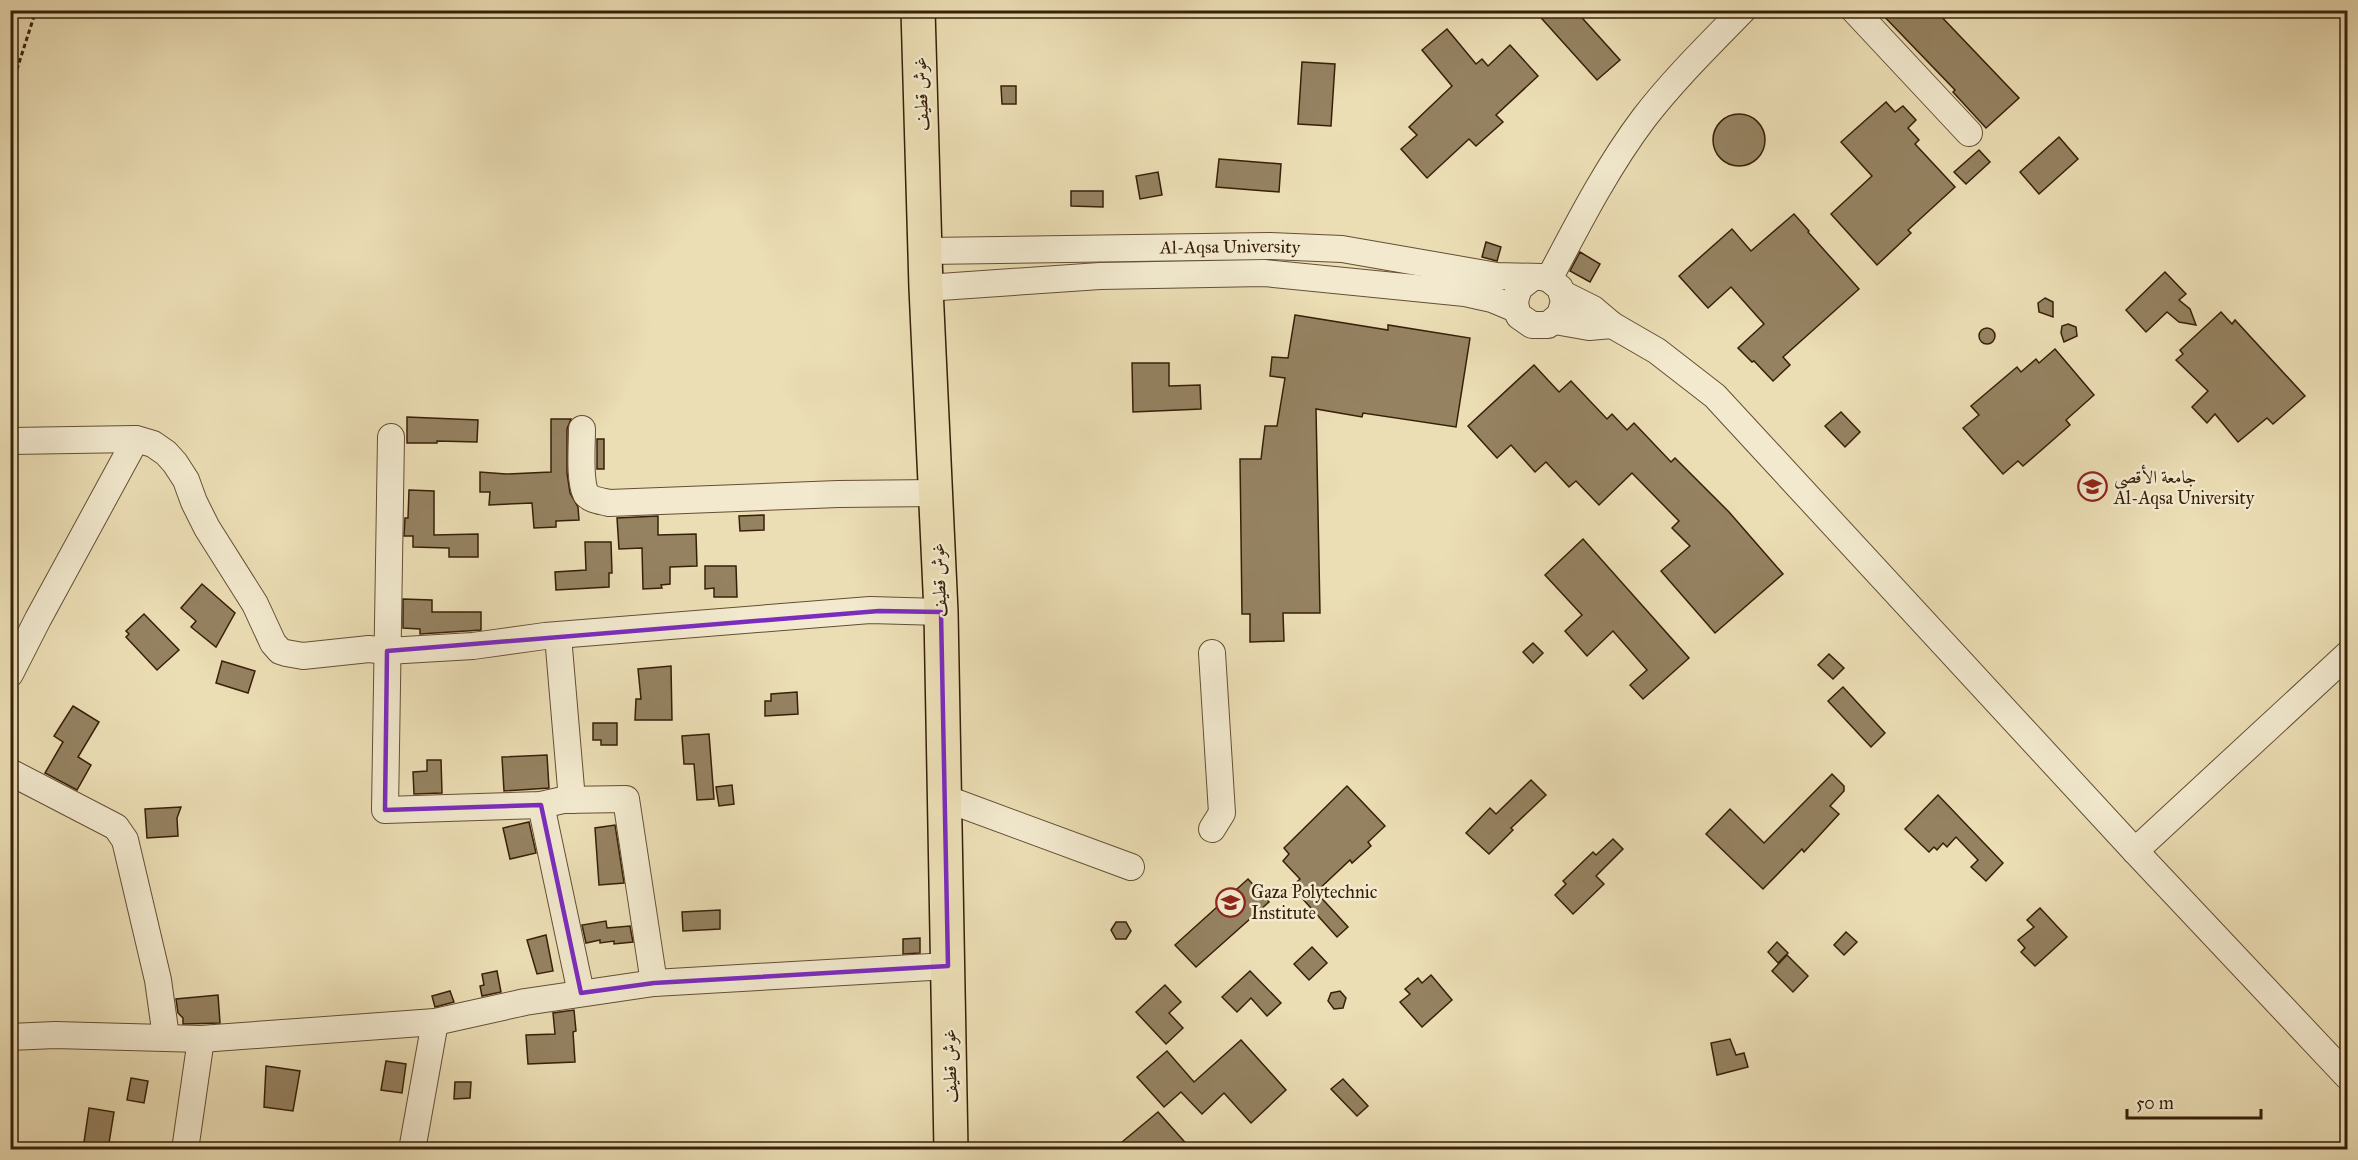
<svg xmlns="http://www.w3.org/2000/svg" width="2358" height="1160" viewBox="0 0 2358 1160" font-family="'IM FELL Great Primer',Amiri,serif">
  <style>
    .building { fill: #958261; stroke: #372008; stroke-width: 1.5 }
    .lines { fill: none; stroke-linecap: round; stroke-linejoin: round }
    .minor-casing { stroke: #644f33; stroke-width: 28 }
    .major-casing { stroke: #372008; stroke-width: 36 }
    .path { stroke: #372008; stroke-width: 3; stroke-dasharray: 4.5 3; stroke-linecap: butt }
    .minor { stroke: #f2e9ce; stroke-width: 26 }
    .major { stroke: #ebddb4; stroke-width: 33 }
    .marked { fill: none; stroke: #7b2cbf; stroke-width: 4.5; stroke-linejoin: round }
    .labels { text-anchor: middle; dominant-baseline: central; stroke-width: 5; stroke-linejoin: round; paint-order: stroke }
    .street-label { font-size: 18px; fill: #372008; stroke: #f2e9ce }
    .poi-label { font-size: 18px; fill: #372008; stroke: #f2e9ce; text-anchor: start }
  </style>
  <rect width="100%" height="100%" fill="#ebddb4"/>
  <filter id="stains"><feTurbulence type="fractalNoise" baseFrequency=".00333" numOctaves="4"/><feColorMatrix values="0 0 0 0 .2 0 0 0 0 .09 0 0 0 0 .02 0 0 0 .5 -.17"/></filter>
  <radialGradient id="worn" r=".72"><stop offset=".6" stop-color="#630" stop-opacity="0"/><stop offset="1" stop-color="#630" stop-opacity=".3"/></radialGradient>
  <g class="building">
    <polygon points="1534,10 1575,10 1620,60 1597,80"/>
    <polygon points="1878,10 1935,10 2019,98 1986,128 1953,92 1955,90"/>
    <polygon points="1447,29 1476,64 1482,59 1488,66 1510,45 1538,76 1496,115 1503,122 1476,146 1469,139 1427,178 1401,149 1417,135 1409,127 1452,86 1422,50"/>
    <polygon points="1302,62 1335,64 1331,126 1298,124"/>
    <polygon points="1001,86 1016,86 1016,104 1002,104"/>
    <polygon points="1886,102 1895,112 1903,106 1916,120 1908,128 1919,140 1915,144 1955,187 1908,230 1911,233 1877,265 1831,214 1872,176 1841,142"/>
    <circle cx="1739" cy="140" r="26"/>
    <polygon points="2059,137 2078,159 2039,194 2020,172"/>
    <polygon points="1979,150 1990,162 1966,184 1954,172"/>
    <polygon points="1219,159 1281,164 1279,192 1216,187"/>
    <polygon points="1158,172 1162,195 1140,199 1136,176"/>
    <polygon points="1071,191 1103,191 1103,207 1071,206"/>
    <polygon points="1794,214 1809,231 1808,232 1859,289 1783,357 1790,365 1773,381 1754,361 1752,362 1738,348 1764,324 1731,287 1708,308 1679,276 1732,229 1751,251"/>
    <polygon points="1486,242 1501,247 1497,261 1482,257"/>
    <polygon points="1580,252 1600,264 1590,282 1570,271"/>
    <polygon points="2165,272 2186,294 2179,300 2190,309 2196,325 2179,322 2167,312 2146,332 2126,310"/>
    <polygon points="2045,298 2053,302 2053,317 2039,312 2038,303"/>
    <polygon points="2221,312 2232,324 2235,320 2305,396 2273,424 2267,418 2238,442 2215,414 2207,423 2192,407 2208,391 2176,360 2183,354 2180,350"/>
    <polygon points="1295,315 1388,330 1388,325 1470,338 1456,427 1363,413 1362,417 1316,409 1320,613 1283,613 1284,641 1250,642 1250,614 1242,614 1240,459 1261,459 1265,426 1277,426 1285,378 1270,376 1272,357 1288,358"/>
    <polygon points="2068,324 2076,327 2077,336 2064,342 2061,333 2062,326"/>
    <circle cx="1987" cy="336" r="8"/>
    <polygon points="2055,349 2094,395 2066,420 2070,425 2023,466 2018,461 2003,474 1963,428 1979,415 1971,406 2017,367 2021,372 2036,359 2039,363"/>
    <polygon points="1132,363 1169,363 1169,386 1200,385 1201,409 1133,412"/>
    <polygon points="1534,365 1559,392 1571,381 1607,419 1612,414 1627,430 1634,423 1671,462 1675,458 1729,512 1783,574 1715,633 1661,571 1690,546 1672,528 1679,521 1632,473 1599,505 1576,481 1569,487 1546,462 1535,472 1511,445 1497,458 1468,426"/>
    <polygon points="1841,412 1860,432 1845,447 1825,426"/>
    <polygon points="407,417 478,420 477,442 437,441 437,443 407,443"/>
    <polygon points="551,419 571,419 567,429 567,473 570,493 578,507 579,520 556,521 556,527 534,528 532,503 489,505 490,492 480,492 480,472 506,474 551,472"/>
    <rect x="597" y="439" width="7" height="30"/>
    <polygon points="409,490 434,491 434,535 478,534 478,557 449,557 449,548 413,547 413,536 404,536 405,518 408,518"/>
    <polygon points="764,515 764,530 740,531 739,516"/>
    <polygon points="658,516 658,535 696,534 697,566 670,567 670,584 661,585 662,588 643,589 642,548 619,549 617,518"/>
    <polygon points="1583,539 1689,658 1643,699 1630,685 1647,670 1613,631 1587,656 1565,631 1582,615 1545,575"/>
    <polygon points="585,542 611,542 612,573 609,573 609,587 556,590 555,572 586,570"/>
    <polygon points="705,566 736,566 737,597 714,597 714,588 705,589"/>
    <polygon points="202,584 235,613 216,647 191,627 196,621 181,608"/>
    <polygon points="403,599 432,600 432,612 481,612 481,630 420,634 420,629 403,628"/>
    <polygon points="144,614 179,650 157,670 126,637 129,634 126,631"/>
    <polygon points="1533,643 1543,653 1533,663 1523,652"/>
    <polygon points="1829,654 1844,668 1833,679 1818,665"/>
    <polygon points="222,661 255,671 248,693 216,683"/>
    <polygon points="671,666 672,720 635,720 636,699 641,699 638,669"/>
    <polygon points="1843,687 1885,733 1871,747 1828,701"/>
    <polygon points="797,692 798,714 765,716 765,701 771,701 771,694"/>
    <polygon points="73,706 99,722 78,757 91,765 77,790 45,773 63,742 54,736"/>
    <polygon points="593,723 617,723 617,745 601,745 601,740 593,740"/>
    <polygon points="709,734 714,799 697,800 694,764 684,764 682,736"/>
    <polygon points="547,755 549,788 504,791 502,757"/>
    <polygon points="427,760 441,760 442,793 414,794 413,772 427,771"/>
    <polygon points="1832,774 1844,786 1844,791 1830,806 1839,814 1804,852 1802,849 1763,889 1706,834 1730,809 1764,843"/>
    <polygon points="1531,780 1546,795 1511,828 1513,830 1489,854 1466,833 1490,808 1496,814"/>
    <polygon points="732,785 734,804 719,806 716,787"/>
    <polygon points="1347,786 1385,826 1368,842 1371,846 1352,863 1350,860 1316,892 1348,927 1337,937 1292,887 1300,879 1283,861 1289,854 1284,848"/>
    <polygon points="1938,795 2003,863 1986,881 1971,867 1978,860 1956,837 1947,847 1943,843 1937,850 1934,847 1929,852 1905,829"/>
    <polygon points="181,807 177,818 178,836 147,838 145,809"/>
    <polygon points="529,822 536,853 510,859 503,828"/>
    <polygon points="615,825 624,883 599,885 595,828"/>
    <polygon points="1613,839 1623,849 1596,876 1604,884 1573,914 1555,895 1566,884 1563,881 1593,852 1596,855"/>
    <polygon points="1248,879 1269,902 1196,967 1175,945"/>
    <polygon points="2040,908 2067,937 2035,966 2021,952 2025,948 2018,940 2034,927 2027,920"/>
    <polygon points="720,910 720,929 683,931 682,912"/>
    <polygon points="606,921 607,928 630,926 633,942 614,944 614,941 600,943 600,940 586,943 582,925"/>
    <polygon points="1116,922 1126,922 1131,931 1126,939 1116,939 1111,930"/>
    <polygon points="1846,932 1857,942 1844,955 1834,945"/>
    <polygon points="546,935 553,971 537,974 527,940"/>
    <polygon points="920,938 920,953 903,954 903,939"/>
    <polygon points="1777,942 1788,953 1778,963 1768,952"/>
    <polygon points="1312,947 1327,963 1309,980 1294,964"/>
    <polygon points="1787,955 1808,976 1793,992 1772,971"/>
    <polygon points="497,971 501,992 482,996 480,986 484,985 482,974"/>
    <polygon points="1250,971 1281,1003 1267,1016 1251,998 1237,1012 1222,997"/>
    <polygon points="1431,975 1452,1000 1422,1027 1400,1002 1410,994 1405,989 1418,978 1422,983"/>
    <polygon points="1165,985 1181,1002 1169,1013 1183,1028 1166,1044 1136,1012"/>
    <polygon points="450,991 454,1002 435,1007 432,996"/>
    <polygon points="1340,991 1346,998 1343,1008 1334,1009 1328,1001 1331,993"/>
    <polygon points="218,995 220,1023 183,1024 183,1018 178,1013 176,999"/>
    <polygon points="574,1010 576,1031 573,1032 575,1062 528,1064 526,1035 555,1034 553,1013"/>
    <polygon points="1730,1039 1736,1055 1744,1053 1748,1067 1717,1075 1711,1043"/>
    <polygon points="1241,1040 1286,1090 1251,1123 1224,1093 1202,1114 1181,1092 1164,1107 1137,1077 1167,1051 1194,1082"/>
    <polygon points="386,1061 406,1064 402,1093 381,1090"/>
    <polygon points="266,1066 300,1071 293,1111 264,1107"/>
    <polygon points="131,1078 148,1081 144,1103 127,1100"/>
    <polygon points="1343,1079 1368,1106 1357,1116 1331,1089"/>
    <polygon points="455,1082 471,1082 470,1098 454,1099"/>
    <polygon points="89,1108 114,1112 108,1149 83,1149"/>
    <polygon points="1158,1112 1191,1149 1129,1149 1122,1142"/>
  </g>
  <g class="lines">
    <defs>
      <g id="minor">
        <polyline points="1854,10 1969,133"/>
        <path id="s1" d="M926,251L1270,246L1342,249L1497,276L1541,277L1549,279L1560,288L1564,301L1560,315L1548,325H1532L1519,316L1516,309L1515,301L1519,288L1533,277"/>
        <path d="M1549,279C1578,224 1607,167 1644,118C1674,79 1709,45 1743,10"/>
        <polyline points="926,288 1100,276 1264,273 1465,293 1492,299 1516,309"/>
        <polyline points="1563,294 1593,309 1612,325 1657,351 1715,396 2135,851 2348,1077"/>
        <polyline points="1555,321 1589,327 1612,325"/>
        <path d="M582,429C582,446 579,480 586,494C590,500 602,501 609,503L838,494L936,493"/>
        <polyline points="391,437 385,810 541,805 563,800 626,799 654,983"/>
        <polyline points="10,441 136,439 153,444 166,453 175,463 186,480 194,502 207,528 255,604 273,643 280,651 286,653 303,656 369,649 387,651 473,646 545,636 870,610 941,612"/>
        <polyline points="558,636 572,800"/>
        <polyline points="1212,653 1222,813 1212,829"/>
        <polyline points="10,674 38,619 136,439"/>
        <polyline points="10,772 116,827 125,840 158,980 166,1037"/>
        <polyline points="944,798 1131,867"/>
        <polyline points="541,805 581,993"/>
        <polyline points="2135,851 2348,654"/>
        <polyline points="10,1037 55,1035 201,1039 435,1022 525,1002 654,983 948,966"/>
        <polyline points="185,1150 201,1039"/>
        <polyline points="412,1150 435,1022"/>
      </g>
      <polyline id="major" points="918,10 926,288 941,612 951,1150"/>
    </defs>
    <use href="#minor" class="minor-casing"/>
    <use href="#major" class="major-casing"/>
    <polyline class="path" points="10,91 36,10"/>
    <use href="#minor" class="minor"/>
    <use href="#major" class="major"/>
  </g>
  <path class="marked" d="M879,611L941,612L948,966L654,983L581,993L541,805L385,810L387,651Z"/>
  <defs>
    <symbol id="university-ring" viewBox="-11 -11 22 22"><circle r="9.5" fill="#f2e9ce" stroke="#8f2418" stroke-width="1.5"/><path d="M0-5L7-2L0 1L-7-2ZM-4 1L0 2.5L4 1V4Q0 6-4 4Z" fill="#8f2418"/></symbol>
  </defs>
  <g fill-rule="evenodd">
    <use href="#university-ring" x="2076" y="470" width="33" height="33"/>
    <use href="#university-ring" x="1214" y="886" width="33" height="33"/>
  </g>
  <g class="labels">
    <g class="street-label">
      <text transform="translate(921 94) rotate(-92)">غوش قطيف</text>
      <text stroke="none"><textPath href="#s1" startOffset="304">Al-Aqsa University</textPath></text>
      <text transform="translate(939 580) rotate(-92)">غوش قطيف</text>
      <text transform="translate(950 1066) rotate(-91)">غوش قطيف</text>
    </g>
    <g class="poi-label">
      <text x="2114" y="477">جامعة الأقصى<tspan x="2114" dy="21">Al-Aqsa University</tspan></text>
      <text x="1251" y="892">Gaza Polytechnic<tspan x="1251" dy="21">Institute</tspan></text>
    </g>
  </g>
  <rect width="2358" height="1160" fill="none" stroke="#ebddb4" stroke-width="36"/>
  <rect x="12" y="12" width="2334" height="1136" fill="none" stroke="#372008" stroke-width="3"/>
  <rect x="18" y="18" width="2322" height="1124" fill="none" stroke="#372008" stroke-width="1.5"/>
  <path d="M2127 1109v9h134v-9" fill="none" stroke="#372008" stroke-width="3"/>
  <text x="2136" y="1109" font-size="18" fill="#372008" stroke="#f2e9ce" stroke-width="4.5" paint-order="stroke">50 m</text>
  <rect width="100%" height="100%" filter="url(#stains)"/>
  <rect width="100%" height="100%" fill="url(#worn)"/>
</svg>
